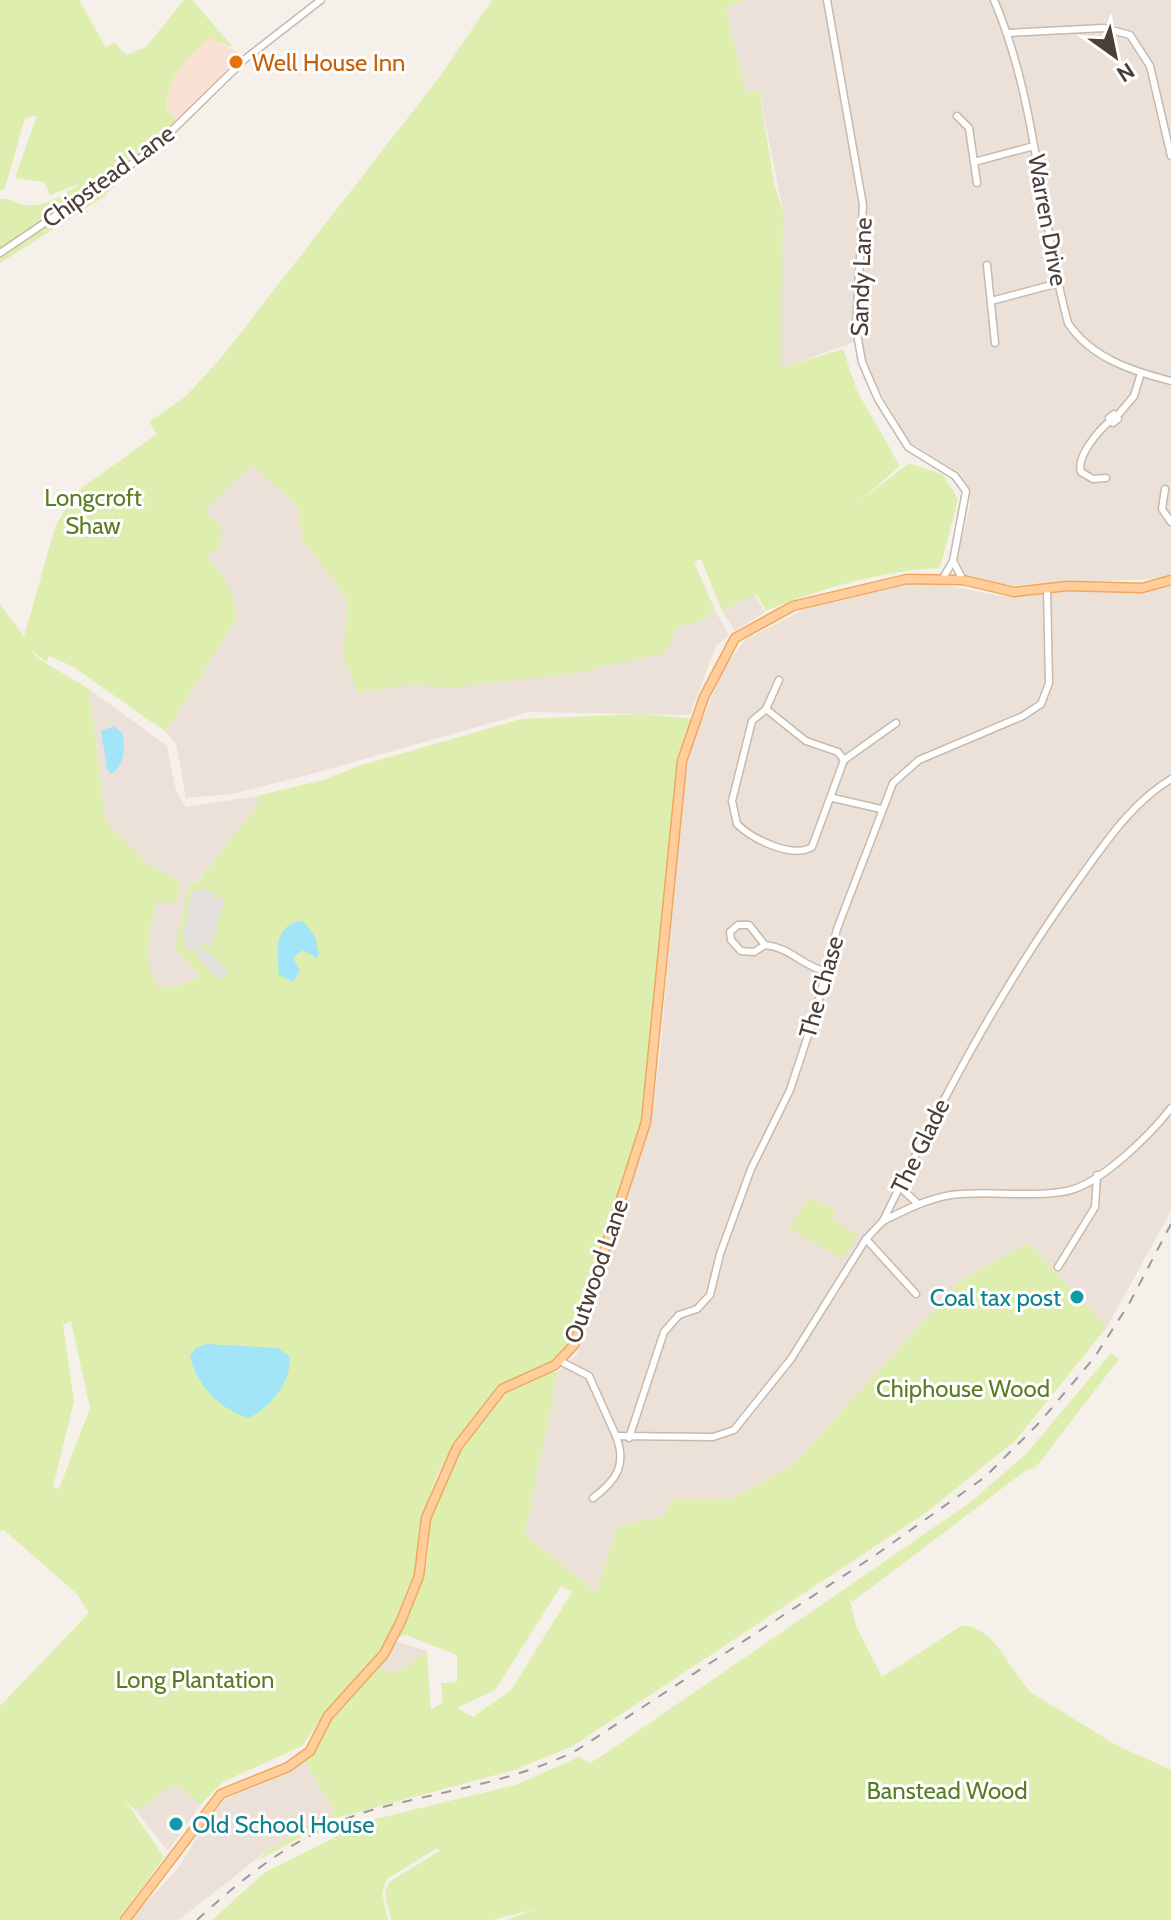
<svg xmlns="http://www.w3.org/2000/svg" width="1171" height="1920" viewBox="0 0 1171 1920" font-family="Cabin,sans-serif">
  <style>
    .residential { fill: #ebe1d8 }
    .commercial { fill: #f9e2d4 }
    .green { fill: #deeeaf; fill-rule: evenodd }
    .parking { fill: #e5e1df }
    .water { fill: #a2e5f8 }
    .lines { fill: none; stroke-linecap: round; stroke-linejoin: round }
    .minor-casing { stroke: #c6b9ae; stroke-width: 9 }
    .major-casing { stroke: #f0a85f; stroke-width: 11 }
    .minor { stroke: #fff; stroke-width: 6 }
    .major { stroke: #ffce9a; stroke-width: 8 }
    .rail { stroke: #999; stroke-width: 2; stroke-dasharray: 10 10; stroke-linecap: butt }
    .food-dot { fill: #e8710a; stroke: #fff; stroke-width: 3 }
    .culture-dot { fill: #0f9aa8; stroke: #fff; stroke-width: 3 }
    .labels { text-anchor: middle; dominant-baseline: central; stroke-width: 6; stroke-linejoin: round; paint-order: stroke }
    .food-label { font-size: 24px; fill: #c56008; stroke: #fff; text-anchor: start }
    .street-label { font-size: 24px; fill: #4b3f37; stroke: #fff }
    .park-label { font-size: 24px; fill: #577e22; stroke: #fff }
    .culture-label { font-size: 24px; fill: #0d838f; stroke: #fff; text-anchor: end }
  </style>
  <rect width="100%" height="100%" fill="#f6f0ea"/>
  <g class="residential">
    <polygon points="744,0 1171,0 1171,578 995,586 967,576 955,564 970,506 969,488 960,474 910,442 871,376 860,340 780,369 783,211 759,90 746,93 726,8"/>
    <polygon points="251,464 298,506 302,539 348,600 343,656 676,627 698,622 715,610 729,635 716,646 690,715 529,712 304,776 232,794 186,798 176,744 166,732 237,618 214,564 206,556 204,511"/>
    <polygon points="935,583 1000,596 1028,596 1094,589 1144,592 1171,586 1171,1211 1107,1327 1028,1243 961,1280 793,1465 730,1500 670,1500 665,1516 618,1526 596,1592 525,1535 558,1372 577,1354 650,1126 660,1055 682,794 691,747 724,667 746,639 814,605 895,584"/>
    <polygon points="754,594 765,612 735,631 722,611"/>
    <polygon points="89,689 167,746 176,791 186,807 257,796 260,803 195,884 190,883 176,949 201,976 189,983 157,989 146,964 147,943 157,900 180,881 146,863 106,822"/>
    <polygon points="396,1641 427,1651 404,1668 388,1674 379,1667"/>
    <polygon points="304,1760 335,1812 269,1849 179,1920 130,1920 179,1867 203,1827 225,1799 270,1781"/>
    <polygon points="176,1784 200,1805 168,1851 136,1811"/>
  </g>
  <polygon class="commercial" points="209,37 240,53 245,59 178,121 166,109 168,88 180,63"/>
  <g class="green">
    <path d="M0,0H79L106,48L114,42L126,55L146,47L184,0H192L233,47L209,38C184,60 169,75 166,109L178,121L145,151L105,196L0,263V199C12,197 14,204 25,205C44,208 66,194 80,183L50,195L44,182L15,178L37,115L25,118L5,188L0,191Z"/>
    <path d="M492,0H744L726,8L746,93L759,90L774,183L783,211L781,368L843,349L857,391L900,466L856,504L909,463L943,475L958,499L940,568C882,571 820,588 766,611L756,594L722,611L701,559L694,562L715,610L698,622L676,627L666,653L575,673L451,688L412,684L358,693L343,656L348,600L302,539L298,506L251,465L205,511L222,527L219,547L206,556C224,574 235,592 237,618L166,732L72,666L49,656L46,662L31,650L37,658L89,689L106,822L146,863L180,881L177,904L157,901C148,937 142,954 158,989L189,983L200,976L175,949L189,883L196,884L259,803L257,796L323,780L362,765L521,719L644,714L695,719L685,747L646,1122L612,1211L571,1343L548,1364L511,1379L495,1392L451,1448L435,1479L419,1528L416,1576L383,1651L326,1712L302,1746L223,1782L200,1805L176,1784L136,1811L124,1799L164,1857L119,1920H0V1706L89,1613L77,1594L4,1530L0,1532V604L24,637L55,527L75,493L157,434L149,422L185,397L221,358L441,75ZM71,1321L90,1408L59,1489L53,1487L74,1401L63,1325Z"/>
    <polygon points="808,1198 837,1211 831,1219 858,1234 843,1259 789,1229"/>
    <path d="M1028,1243L1107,1327L1015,1441L927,1512L573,1746L514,1770L336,1818L257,1861L269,1849L335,1812L304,1760L329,1722L379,1667L388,1674L404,1668L427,1651L431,1710L443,1702L441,1683L457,1682V1655L406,1635L398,1637C407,1616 417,1596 424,1575C431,1554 427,1529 433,1508C448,1459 499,1371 558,1372L525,1535L596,1592L618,1526L665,1516L670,1500H730L793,1465L961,1280ZM561,1586L572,1592L511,1690L473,1717L457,1708L495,1690Z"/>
    <path d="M1111,1353L1119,1359L1036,1467L1025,1471L852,1602L849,1596L856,1626L882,1677L961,1626C996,1624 1009,1673 1032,1693L1116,1745L1171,1770V1920H506L536,1909L492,1920H391L385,1892L389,1882L440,1851L437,1848L387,1879L382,1893L388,1920H212L264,1873L367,1821L515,1785L579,1757L590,1763L606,1753L968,1504L1026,1454Z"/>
  </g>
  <polygon class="parking" points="198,888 214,891 214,897 224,899 212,946 202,944 199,954 206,949 229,971 220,980 196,957 197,951 184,948 185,940 182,939 192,891 197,892"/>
  <g class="water">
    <path d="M114,726L123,734C125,749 125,765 111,774L107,769L101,731Z"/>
    <path d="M298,921L304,922L315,937L319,954L316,958L303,950L293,958L300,971L293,982L279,975C278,952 272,930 298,921Z"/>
    <path d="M206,1344L278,1348L290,1357C291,1382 271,1407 249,1418C220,1410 196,1385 190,1356L196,1348Z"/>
  </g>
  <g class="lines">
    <defs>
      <g id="minor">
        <polyline points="827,0 863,205 856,328 862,362 878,399 908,447 955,476 966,491 953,561 943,578"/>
        <path d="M994,0C1038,103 1039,216 1068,323C1091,358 1132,371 1171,381"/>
        <polyline points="1008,33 1104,28 1130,35 1150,66 1171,156"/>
        <polyline points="957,116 969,128 977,183"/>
        <polyline points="974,162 1034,146"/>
        <polyline points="0,253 151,151 245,59 321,0"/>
        <polyline points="987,265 995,343"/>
        <polyline points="991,301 1059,283"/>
        <polygon points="1114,414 1118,419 1113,423 1109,418"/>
        <polyline points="1117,416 1134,396 1141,373"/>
        <path d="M1106,478L1093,479L1081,472C1076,457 1098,431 1110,421"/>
        <polyline points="1165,489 1162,509 1171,522"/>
        <polyline points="953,561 963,580"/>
        <path d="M779,680L766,709L752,721L732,801L737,824C752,839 792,859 812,847L844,760L896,723"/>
        <polyline points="766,709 806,741 838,752 844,760"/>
        <polyline points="833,798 881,809"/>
        <path d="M765,945L749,925H738L730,932L731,940L741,951L754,952L765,945C790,947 802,966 825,971"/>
        <polyline points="900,1187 918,1204"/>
        <path d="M883,1221C905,1210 927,1199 951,1195C989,1190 1030,1198 1067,1191C1101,1184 1151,1134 1171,1108"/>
        <polyline points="866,1239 916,1294"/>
        <polyline points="1058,1267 1095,1207 1097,1175"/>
        <polyline points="560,1361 589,1376 616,1436"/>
        <polyline points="629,1438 664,1332 679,1315 697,1309 710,1295 720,1254 751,1169 790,1090 816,1011 837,929 893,783 919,760 1023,716 1041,704 1049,683 1047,589"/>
        <path d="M593,1498C617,1480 627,1465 616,1436L713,1437L734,1430L791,1359L866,1239L883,1221C940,1103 1000,989 1077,882C1104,845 1131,803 1171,779"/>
      </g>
      <polyline id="major" points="125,1920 221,1794 288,1767 310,1751 328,1716 384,1654 401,1621 419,1576 426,1518 457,1447 502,1389 555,1365 574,1345 646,1122 682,761 704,697 735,638 793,606 907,579 963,580 1014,592 1068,586 1142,588 1171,580"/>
    </defs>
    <use href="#minor" class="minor-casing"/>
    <use href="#major" class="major-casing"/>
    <use href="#minor" class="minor"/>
    <use href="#major" class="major"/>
    <path class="rail" d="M197,1920C248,1873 303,1830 372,1810C440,1791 512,1783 577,1750L877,1554L985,1477L1039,1423L1094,1358L1129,1304L1171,1224"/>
  </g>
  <circle class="food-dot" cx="236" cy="62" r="8"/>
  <g class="culture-dot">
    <circle cx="1077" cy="1297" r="8"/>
    <circle cx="176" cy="1824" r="8"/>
  </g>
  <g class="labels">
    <g class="food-label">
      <text x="252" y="62">Well House Inn</text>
    </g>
    <g class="street-label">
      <text transform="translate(108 176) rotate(-36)">Chipstead Lane</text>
      <text transform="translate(1048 220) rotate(80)">Warren Drive</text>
      <text transform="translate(861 277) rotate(-88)">Sandy Lane</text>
      <text transform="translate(821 987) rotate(-74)">The Chase</text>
      <text transform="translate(920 1146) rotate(-64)">The Glade</text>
      <text transform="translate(596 1271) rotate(-71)">Outwood Lane</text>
    </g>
    <g class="park-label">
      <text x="93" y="497">Longcroft<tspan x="93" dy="28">Shaw</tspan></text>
      <text x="963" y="1388">Chiphouse Wood</text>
      <text x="195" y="1679">Long Plantation</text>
      <text x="947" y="1790">Banstead Wood</text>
    </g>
    <g class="culture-label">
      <text x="1061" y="1297">Coal tax post</text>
      <text x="192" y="1824" text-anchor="start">Old School House</text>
    </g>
  </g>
  <g transform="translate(1115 56) rotate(147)" stroke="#ffffff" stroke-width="6" paint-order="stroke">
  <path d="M0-6L14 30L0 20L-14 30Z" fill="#4b3f37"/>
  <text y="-12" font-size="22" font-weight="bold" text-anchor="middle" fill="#4b3f37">N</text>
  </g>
</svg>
